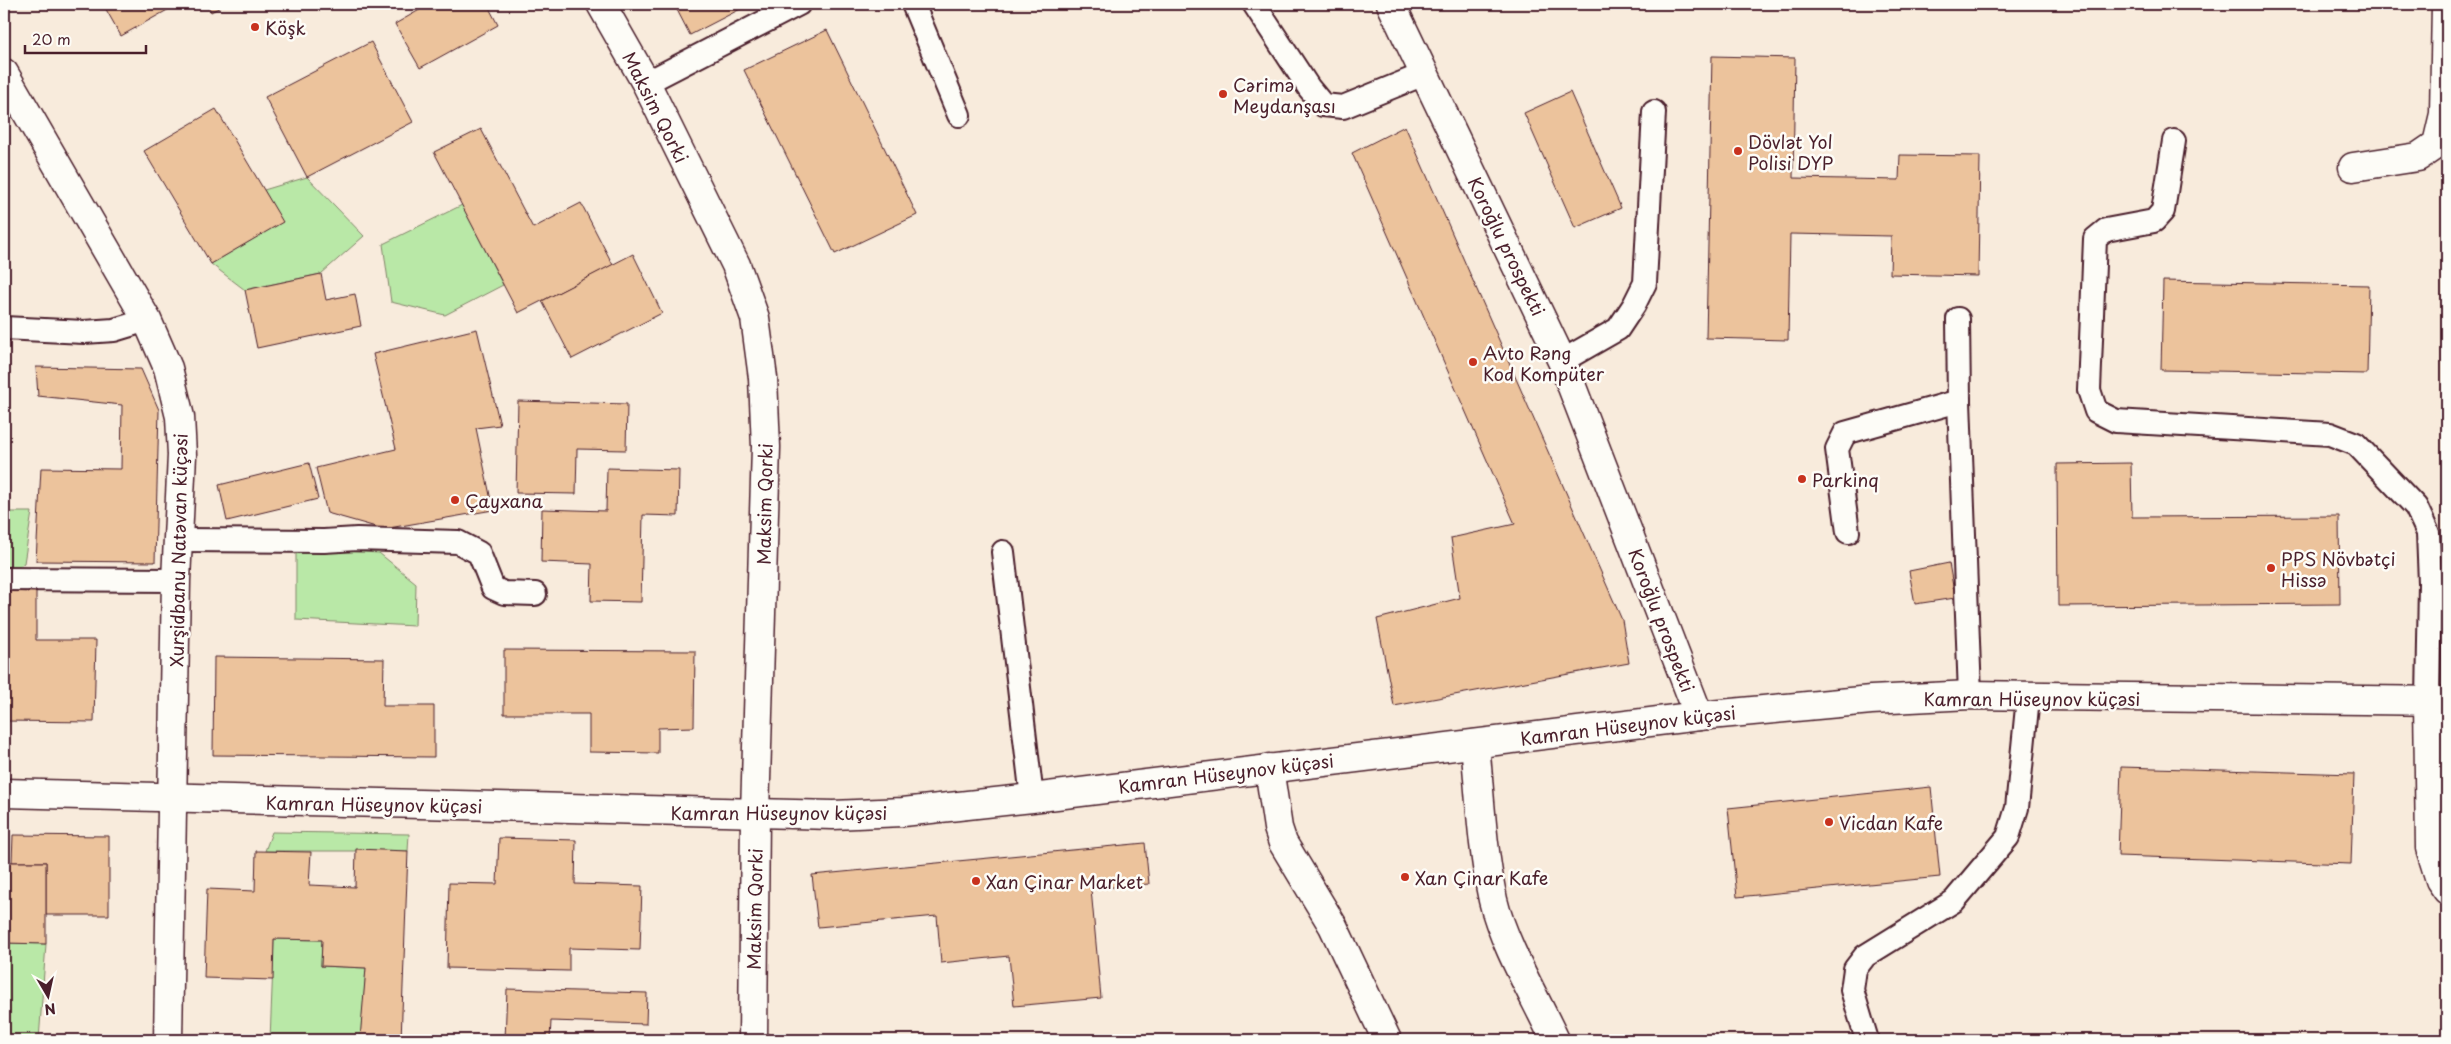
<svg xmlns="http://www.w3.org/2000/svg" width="2451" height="1044" viewBox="0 0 2451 1044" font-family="'Playpen Sans',sans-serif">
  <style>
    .green { fill: #b9e8a7; stroke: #828469 }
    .building { fill: #ecc39c; stroke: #4a1f2b }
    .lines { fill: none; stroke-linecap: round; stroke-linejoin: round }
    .service-casing { stroke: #4a1f2b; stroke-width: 26 }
    .minor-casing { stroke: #4a1f2b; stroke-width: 31 }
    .service { stroke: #fdfcf7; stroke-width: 22 }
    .minor { stroke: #fdfcf7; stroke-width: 28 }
    .poi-dot { fill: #c8321e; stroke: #fdfcf7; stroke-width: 2 }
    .labels { text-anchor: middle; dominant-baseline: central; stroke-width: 5; stroke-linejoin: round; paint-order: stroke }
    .poi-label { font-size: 18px; fill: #4a1f2b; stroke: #fdfcf7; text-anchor: start }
    .street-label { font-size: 18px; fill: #4a1f2b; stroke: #fdfcf7 }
  </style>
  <rect width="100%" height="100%" fill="#f8ebdc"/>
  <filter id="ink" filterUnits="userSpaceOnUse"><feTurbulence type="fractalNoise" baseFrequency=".02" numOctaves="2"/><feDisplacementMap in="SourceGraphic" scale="10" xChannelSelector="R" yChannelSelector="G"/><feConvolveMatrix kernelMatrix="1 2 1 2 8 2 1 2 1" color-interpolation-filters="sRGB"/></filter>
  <g filter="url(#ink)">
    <g class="green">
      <polygon points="307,177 364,236 321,274 245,290 211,264 282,222 264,190"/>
      <polygon points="462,205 503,285 445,315 391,302 383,244"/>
      <polygon points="4,512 32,512 24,563 4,577"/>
      <polygon points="296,548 379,553 416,583 415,626 296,620"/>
      <polygon points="272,832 409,834 408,851 265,851"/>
      <polygon points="274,939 322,940 321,966 366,968 361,1040 270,1040"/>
      <polygon points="4,943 46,944 39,1040 4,1040"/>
    </g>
    <g class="building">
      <polygon points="103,4 168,4 171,8 121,36"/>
      <polygon points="207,4 226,4 211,12"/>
      <polygon points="430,4 487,4 498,25 420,68 395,24"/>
      <polygon points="674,4 750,4 690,35"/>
      <polygon points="827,30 917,215 835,254 744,70"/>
      <polygon points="371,42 413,122 307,177 265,97"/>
      <polygon points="1712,56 1795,58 1793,178 1899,180 1900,155 1980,156 1978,276 1890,274 1891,236 1790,234 1788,340 1706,338"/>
      <polygon points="1570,92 1621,208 1575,228 1524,113"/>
      <polygon points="216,109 283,222 211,264 144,151"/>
      <polygon points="1405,126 1622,620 1629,663 1394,706 1377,619 1460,598 1451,538 1515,524 1352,153"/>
      <polygon points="481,129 533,228 581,203 613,265 518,313 434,152"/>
      <polygon points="633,254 662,313 572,359 542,301"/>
      <polygon points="321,274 326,300 355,294 361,326 257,348 245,290"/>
      <polygon points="2163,281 2369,285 2367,374 2161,370"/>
      <polygon points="477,329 500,425 476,428 493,510 383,529 327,513 316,468 396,449 373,354"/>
      <polygon points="36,367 141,369 159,410 155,562 36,561 41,468 121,469 122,405 38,396"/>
      <polygon points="518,401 627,404 626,450 577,449 576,494 516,493"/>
      <polygon points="309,463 318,499 227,521 219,485"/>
      <polygon points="2131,463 2132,517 2339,516 2340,604 2058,606 2057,464"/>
      <polygon points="607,468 679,470 678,516 643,515 641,602 591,601 592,564 541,562 542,509 606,511"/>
      <polygon points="1949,563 1955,598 1915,604 1909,571"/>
      <polygon points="4,591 36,592 36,640 96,640 94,722 4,721"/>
      <polygon points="504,650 695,651 694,727 658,728 658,753 589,752 589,714 504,714"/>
      <polygon points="214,657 384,659 383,706 434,706 434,757 213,755"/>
      <polygon points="2121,767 2354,774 2351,864 2118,856"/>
      <polygon points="1931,787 1940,877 1737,897 1728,808"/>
      <polygon points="13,835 109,836 109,915 46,915 46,862 12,862"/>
      <polygon points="499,838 576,840 575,884 642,886 640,950 569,948 569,971 447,968 449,883 497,884"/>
      <polygon points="1145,843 1149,884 1091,889 1101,998 1014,1006 1009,956 941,963 937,916 818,927 812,875"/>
      <polygon points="356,849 408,851 401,1040 360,1039 366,968 321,966 322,940 274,939 273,980 204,978 207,889 255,891 256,851 311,852 309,885 355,887"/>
      <polygon points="4,862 46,862 46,944 4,943"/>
      <polygon points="507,989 647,993 646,1024 551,1021 550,1040 505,1040"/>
    </g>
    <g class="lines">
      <defs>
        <g id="service">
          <polyline points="913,4 959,115"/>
          <polyline points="1254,4 1309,88 1323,105 1343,107 1424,74"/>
          <polyline points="646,83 799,4"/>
          <polyline points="2174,141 2163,211 2154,221 2106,230 2095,239 2089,390 2096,411 2116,421 2330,434 2356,444 2416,507 2428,533 2430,583 2428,701"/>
          <polyline points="1958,319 1959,401 1970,695"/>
          <polyline points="4,328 84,332 114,330 147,320"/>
          <polyline points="1562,361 1618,329 1634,305 1645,283 1654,112"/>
          <polyline points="1848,532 1837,449 1845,433 1959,401"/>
          <polyline points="178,540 324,541 357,539 458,542 479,553 493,588 504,593 535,594"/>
          <polyline points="1003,552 1032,798"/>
          <polyline points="4,579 176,580"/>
          <polyline points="1867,1040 1852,990 1855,969 1865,956 1954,901 2008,837 2017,808 2028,697"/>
        </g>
        <g id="minor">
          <polyline points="601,4 646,83 736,265 755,318 763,378 766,447 755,813 753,1040"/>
          <polyline points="1391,4 1562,361 1699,716"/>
          <polyline points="4,73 147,320 168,368 180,417 182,455 176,580 168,1040"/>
          <polyline points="2353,167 2418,157 2437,144 2444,114 2446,4"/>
          <polyline points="2428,701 2430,848 2440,880 2447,890"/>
          <path d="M1475,744C1480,795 1482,849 1493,900C1503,943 1536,999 1555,1040"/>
          <polyline points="1269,768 1278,828 1283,843 1333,926 1387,1040"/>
          <polyline points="4,793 833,815 903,812 1032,798 1699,716 1871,700 1970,695 2447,701"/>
        </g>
      </defs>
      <use href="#service" class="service-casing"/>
      <use href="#minor" class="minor-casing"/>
      <use href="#service" class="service"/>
      <use href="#minor" class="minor"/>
    </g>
  </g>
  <g class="poi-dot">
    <circle cx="255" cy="27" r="5"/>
    <circle cx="1223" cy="94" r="5"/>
    <circle cx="1738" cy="151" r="5"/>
    <circle cx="1473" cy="362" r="5"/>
    <circle cx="1802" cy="479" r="5"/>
    <circle cx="455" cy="500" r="5"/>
    <circle cx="2271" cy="568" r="5"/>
    <circle cx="1829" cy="822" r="5"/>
    <circle cx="1405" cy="877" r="5"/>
    <circle cx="976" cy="881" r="5"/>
  </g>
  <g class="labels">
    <g class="poi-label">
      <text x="265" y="27">Köşk</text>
      <text x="1233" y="84">Cərimə<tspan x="1233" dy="21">Meydanşası</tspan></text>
      <text x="1748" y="141">Dövlət Yol<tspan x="1748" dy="21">Polisi DYP</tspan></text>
      <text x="1483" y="352">Avto Rəng<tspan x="1483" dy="21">Kod Kompüter</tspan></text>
      <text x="1812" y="479">Parkinq</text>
      <text x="465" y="500">Çayxana</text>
      <text x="2281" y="558">PPS Növbətçi<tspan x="2281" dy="21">Hissə</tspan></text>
      <text x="1839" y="822">Vicdan Kafe</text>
      <text x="1415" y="877">Xan Çinar Kafe</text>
      <text x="986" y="881">Xan Çinar Market</text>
    </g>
    <g class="street-label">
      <text transform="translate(656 107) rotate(63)">Maksim Qorki</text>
      <text transform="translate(1507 246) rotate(64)">Koroğlu prospekti</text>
      <text transform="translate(764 504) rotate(-89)">Maksim Qorki</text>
      <text transform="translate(178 550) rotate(-89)">Xurşidbanu Natəvan küçəsi</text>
      <text transform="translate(1662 620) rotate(69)">Koroğlu prospekti</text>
      <text x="2032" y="698">Kamran Hüseynov küçəsi</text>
      <text transform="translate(1628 725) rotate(-7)">Kamran Hüseynov küçəsi</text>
      <text transform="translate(1226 773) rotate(-7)">Kamran Hüseynov küçəsi</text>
      <text transform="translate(374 804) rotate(1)">Kamran Hüseynov küçəsi</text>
      <text x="779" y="812">Kamran Hüseynov küçəsi</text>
      <text transform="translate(754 909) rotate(-89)">Maksim Qorki</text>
    </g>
  </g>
  <rect width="2451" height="1044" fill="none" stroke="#fdfcf7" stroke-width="20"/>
  <rect x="10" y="10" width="2431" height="1024" fill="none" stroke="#4a1f2b" stroke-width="2" filter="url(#ink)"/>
  <g transform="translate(48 996) rotate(171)" stroke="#fdfcf7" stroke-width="4" paint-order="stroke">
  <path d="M0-4L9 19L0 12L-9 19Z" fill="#4a1f2b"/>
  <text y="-8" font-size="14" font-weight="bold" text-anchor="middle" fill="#4a1f2b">N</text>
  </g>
  <path d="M25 45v8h121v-8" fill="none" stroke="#4a1f2b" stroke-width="2.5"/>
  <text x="32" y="45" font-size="15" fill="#4a1f2b" stroke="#fdfcf7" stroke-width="4" paint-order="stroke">20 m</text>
</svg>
